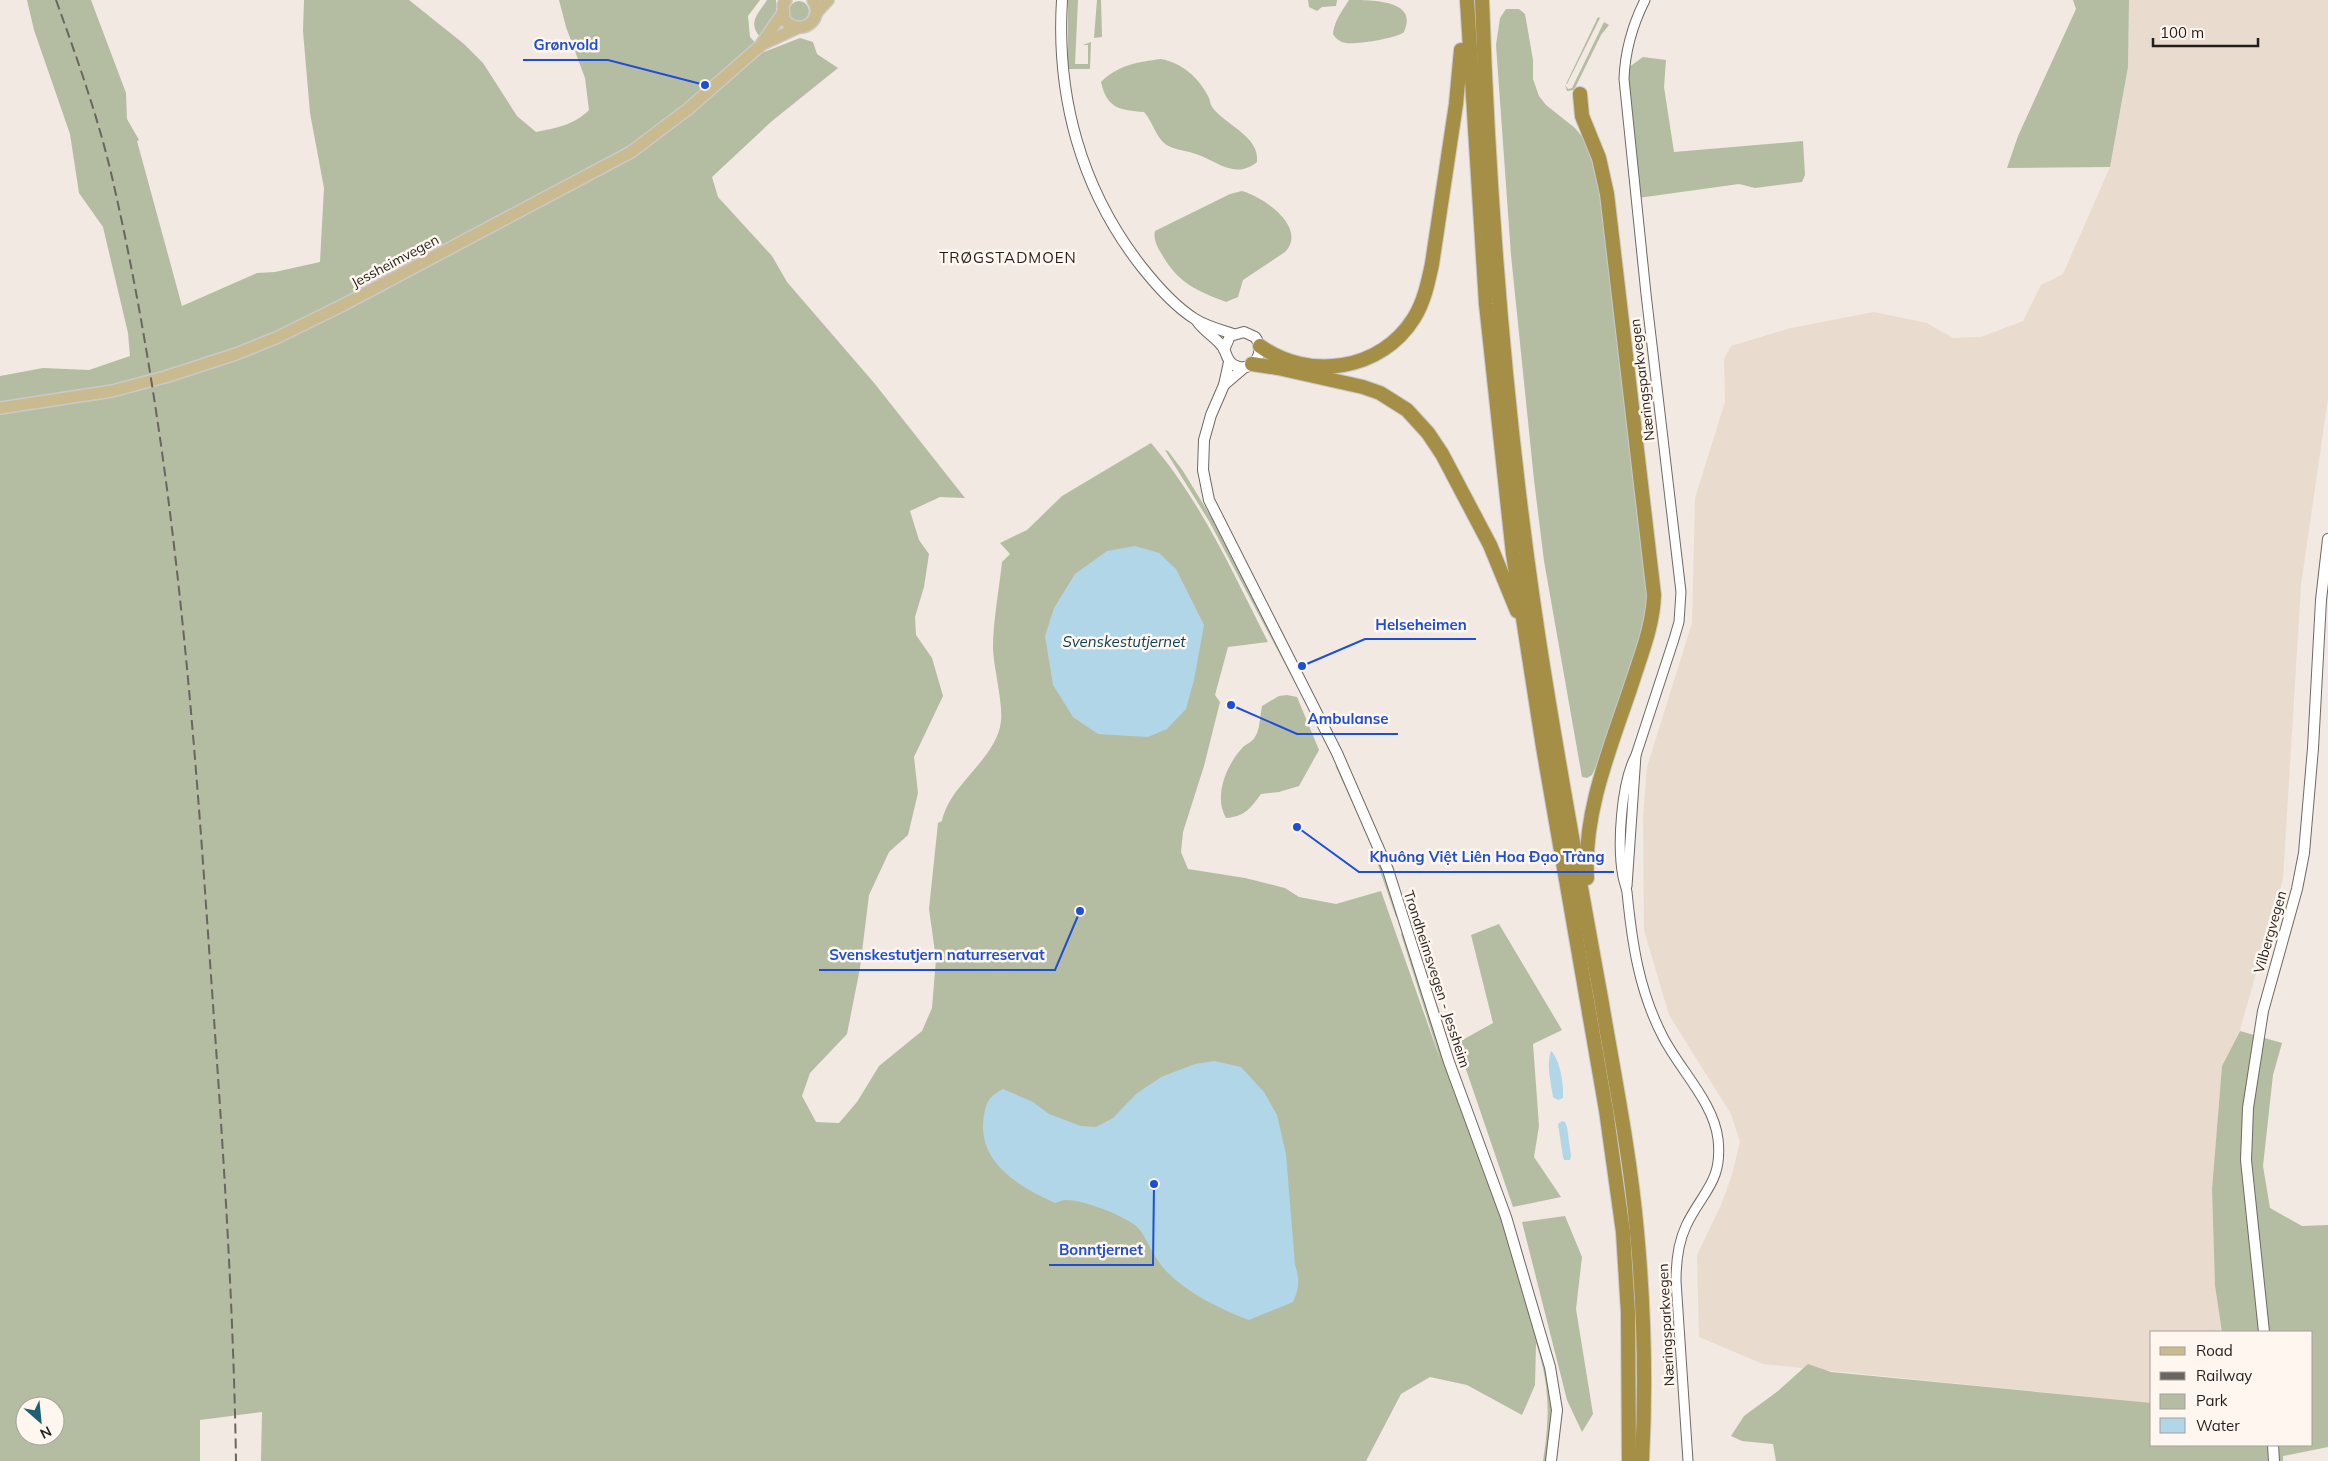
<svg xmlns="http://www.w3.org/2000/svg" width="2328" height="1461" viewBox="0 0 2328 1461" font-family="Mulish,sans-serif">
  <style>
    .built { fill: #eadbcf }
    .green { fill: #b4bda2; fill-rule: evenodd }
    .water { fill: #b0d6e8 }
    .lines { fill: none; stroke-linecap: round; stroke-linejoin: round }
    .tertiary-casing { stroke: #706963; stroke-width: 11 }
    .secondary-casing { stroke: #706963; stroke-width: 12 }
    .primary-casing { stroke: #cac9c8; stroke-width: 14 }
    .motorway-casing { stroke: #cac9c8; stroke-width: 16 }
    .tertiary { stroke: #fff; stroke-width: 9 }
    .secondary { stroke: #fff; stroke-width: 10 }
    .primary { stroke: #c9bb8f; stroke-width: 11 }
    .motorway { stroke: #a58e45; stroke-width: 14 }
    .rail { stroke: #696560; stroke-width: 2; stroke-dasharray: 10 5; stroke-linecap: butt }
    .labels { text-anchor: middle; dominant-baseline: central; stroke-width: 5; stroke-linejoin: round; paint-order: stroke }
    .street-label { font-size: 14px; fill: #211e1b; stroke: #fef6ef }
    .neighbourhood-label { font-size: 15px; letter-spacing: 1px; fill: #211e1b; stroke: #fef6ef }
    .water-label { font-size: 15px; font-style: italic; fill: #0d4255; stroke: #fef6ef }
    .leader { fill: none; stroke: #1d4ed8; stroke-width: 2 }
    .callout-dot { fill: #1d4ed8; stroke: #fef6ef; stroke-width: 2 }
    .callout-label { font-size: 15px; text-anchor: middle; font-weight: bold; fill: #1d4ed8; stroke: #fef6ef; stroke-width: 5; stroke-linejoin: round; paint-order: stroke }
  </style>
  <rect width="100%" height="100%" fill="#f1e9e2"/>
  <polygon class="built" points="2129,0 2328,0 2328,398 2301,585 2283,879 2240,1030 2222,1066 2212,1189 2215,1286 2222,1332 2152,1332 2152,1403 1763,1364 1699,1337 1697,1255 1721,1205 1731,1178 1740,1142 1731,1114 1669,1015 1644,930 1643,817 1647,767 1692,623 1695,498 1725,402 1724,359 1731,346 1791,328 1874,312 1927,323 1953,338 1981,337 2023,321 2041,285 2063,274 2110,167 2128,67"/>
  <g class="green">
    <path d="M27,0H91L126,93L127,119L139,140L137,141L182,306L257,273L275,272L320,262L324,188L310,113L303,31L304,0H409L464,44L483,63L517,116L536,132C556,128 574,125 589,110L585,78L566,27L559,0H760L748,16L750,37L764,52L800,38L813,42L817,54L838,68L772,121L712,177L718,197L772,256L787,282L875,384L965,498L940,497L910,511L919,540L929,554L924,587L915,617L916,635L932,658L943,696L914,757L918,793L908,835L889,852L869,895L860,968L847,1034L810,1073L802,1096L816,1122L839,1123L857,1102L879,1066L922,1031L932,1008L936,959L929,909L938,823L942,821C950,783 997,759 1001,721C1003,702 994,670 993,649C993,621 999,590 1002,562L1010,554L1000,543L1027,530L1062,496L1151,443C1201,501 1233,573 1268,642L1228,647L1215,695L1220,702L1204,766L1183,832L1181,852L1188,869L1245,878L1285,888L1299,897L1336,904L1381,891L1440,1059L1401,934L1403,932L1491,1183L1548,1376L1552,1414L1546,1461H1543C1550,1417 1550,1385 1536,1343L1535,1385L1522,1415L1467,1385L1430,1377L1401,1394L1366,1461H261L262,1412L200,1420V1461H0V376L43,368L89,370L130,356L128,333L103,227L79,193L70,134L34,30ZM25,1406H55V1436H25Z"/>
    <path d="M767,0H776V16L760,37C747,22 759,13 767,0Z"/>
    <polygon points="1068,0 1078,0 1075,64 1088,64 1088,45 1083,45 1091,42 1090,69 1068,69"/>
    <polygon points="1097,0 1101,0 1102,37 1094,38"/>
    <polygon points="1308,0 1337,0 1337,1 1336,6 1322,7 1317,11 1309,7"/>
    <path d="M1349,0C1373,0 1419,0 1404,32C1398,38 1355,45 1346,43C1340,42 1336,39 1333,34C1334,21 1342,11 1349,0Z"/>
    <polygon points="2073,0 2129,0 2128,67 2110,167 2007,168 2018,136 2076,9"/>
    <circle cx="799" cy="11" r="10"/>
    <path d="M1506,9H1519L1525,14L1533,60V79L1539,96L1546,105L1575,128L1588,144L1600,180L1647,591C1645,650 1618,705 1599,760L1592,775L1587,778L1582,777L1544,561L1534,480L1511,255L1496,45L1500,18Z"/>
    <polygon points="1598,17 1600,18 1567,84 1566,84"/>
    <polygon points="1604,22 1609,25 1601,35 1574,90 1567,91 1565,85 1568,89 1572,88"/>
    <polygon points="1643,57 1666,60 1664,87 1674,152 1803,141 1805,175 1802,182 1755,188 1739,184 1638,198 1625,70"/>
    <path d="M1161,59C1182,63 1198,77 1208,96C1210,99 1210,104 1212,107C1225,125 1260,136 1257,162C1235,180 1217,161 1196,154C1185,150 1171,150 1163,142C1155,134 1152,121 1144,112C1120,110 1107,109 1101,82C1118,65 1138,62 1161,59Z"/>
    <path d="M1242,191C1264,197 1308,228 1285,252L1243,280L1238,297L1226,302C1195,290 1178,283 1161,253C1157,247 1153,238 1155,231L1230,194Z"/>
    <polygon points="1165,450 1168,451 1183,471 1213,520 1312,715 1209,521"/>
    <path d="M1287,695L1297,697L1319,750L1299,786L1279,792L1261,794C1251,808 1244,817 1226,818C1213,796 1227,764 1243,747C1247,744 1253,741 1255,737C1260,730 1260,715 1262,706L1279,696Z"/>
    <polygon points="1335,765 1343,775 1385,873 1398,918 1396,917 1369,839"/>
    <polygon points="1499,924 1562,1030 1533,1044 1539,1126 1534,1157 1561,1197 1513,1207 1457,1043 1493,1023 1471,935"/>
    <polygon points="2240,1031 2282,1043 2273,1075 2263,1166 2270,1208 2302,1226 2328,1225 2328,1447 2283,1456 2283,1461 1776,1461 1773,1444 1742,1441 1731,1436 1744,1416 1778,1391 1808,1364 1831,1372 2152,1403 2152,1445 2312,1445 2312,1332 2222,1332 2215,1286 2212,1189 2222,1066"/>
    <polygon points="1565,1216 1582,1257 1576,1309 1593,1414 1582,1432 1567,1400 1522,1222"/>
  </g>
  <g class="water">
    <polygon points="1135,546 1159,553 1176,569 1204,625 1194,680 1186,709 1167,729 1148,737 1098,734 1073,717 1053,685 1045,636 1054,608 1075,574 1107,551"/>
    <path d="M1551,1051C1560,1060 1564,1084 1563,1098L1558,1100L1553,1097C1551,1082 1546,1065 1551,1051Z"/>
    <path d="M1214,1061L1241,1067L1264,1092L1277,1115L1286,1154L1295,1265C1300,1279 1299,1289 1293,1302L1249,1320C1220,1309 1189,1294 1167,1272C1155,1260 1149,1243 1140,1230C1130,1217 1082,1199 1066,1200C1062,1200 1058,1202 1055,1203C1018,1186 976,1162 984,1115C987,1100 990,1096 1003,1089L1033,1102L1049,1114L1081,1126L1096,1127L1113,1118L1136,1094L1161,1077L1195,1064Z"/>
    <polygon points="1562,1121 1565,1122 1567,1127 1571,1156 1570,1160 1564,1160 1563,1157 1558,1124"/>
  </g>
  <g class="lines">
    <defs>
      <g id="tertiary">
        <path d="M1645,0C1632,26 1625,50 1624,79L1646,294L1681,592L1679,622L1674,639L1636,755C1621,783 1617,845 1623,877C1624,882 1626,887 1627,892C1632,943 1639,991 1663,1037C1680,1070 1714,1103 1718,1139C1723,1182 1702,1192 1686,1226C1678,1243 1676,1262 1676,1281L1688,1461"/>
        <polyline points="1627,886 1636,755"/>
      </g>
      <g id="secondary">
        <path d="M1062,0C1056,97 1081,189 1141,266C1156,285 1174,306 1195,319C1206,326 1221,330 1233,334"/>
        <path d="M1197,321C1204,332 1218,338 1224,349C1227,355 1227,361 1234,365C1253,375 1267,351 1255,337L1244,332L1230,336L1224,350"/>
        <polyline points="1229,362 1224,385 1211,415 1204,440 1203,470 1209,500 1337,753 1388,870 1449,1062 1506,1217 1550,1367 1557,1410 1551,1461"/>
        <polyline points="1224,385 1245,367"/>
        <polyline points="2264,1332 2246,1160 2248,1108 2263,1011 2297,889 2304,853 2313,748 2321,600 2328,539"/>
        <polyline points="2273,1445 2274,1461"/>
      </g>
      <g id="primary">
        <path d="M786,0L783,5L784,19C798,38 826,21 813,0"/>
        <polyline points="817,12 828,0"/>
        <polyline points="763,44 797,28"/>
        <polyline points="0,408 112,391 165,377 236,354 278,337 343,305 631,152 688,109 760,46 782,14"/>
      </g>
      <g id="motorway">
        <polyline points="1467,0 1486,304 1513,554 1543,747 1606,1110 1623,1232 1628,1312 1629,1461"/>
        <path d="M1482,0C1490,229 1509,458 1546,685C1563,789 1582,894 1601,998C1614,1075 1630,1153 1637,1232C1644,1307 1646,1385 1642,1461"/>
        <path d="M1580,94L1582,116L1599,158L1607,194L1654,595C1653,625 1642,652 1633,680C1612,744 1583,810 1587,878"/>
        <path d="M1260,346C1309,381 1381,371 1414,318C1424,302 1428,283 1432,264L1456,104L1461,50"/>
        <polyline points="1252,364 1278,368 1363,387 1380,393 1407,410 1428,433 1442,454 1490,545 1517,611"/>
      </g>
    </defs>
    <use href="#tertiary" class="tertiary-casing"/>
    <use href="#secondary" class="secondary-casing"/>
    <use href="#primary" class="primary-casing"/>
    <use href="#motorway" class="motorway-casing"/>
    <use href="#tertiary" class="tertiary"/>
    <use href="#secondary" class="secondary"/>
    <use href="#primary" class="primary"/>
    <use href="#motorway" class="motorway"/>
    <path class="rail" d="M56,0C77,58 98,117 112,177C167,416 189,661 206,905C219,1090 233,1275 236,1461"/>
  </g>
  <g class="labels">
    <g class="street-label">
      <text transform="translate(395 261) rotate(-28)">Jessheimvegen</text>
      <text transform="translate(1642 380) rotate(-97)">Næringsparkvegen</text>
      <text transform="translate(2270 932) rotate(-74)">Vilbergvegen</text>
      <text transform="translate(1437 979) rotate(72)">Trondheimsvegen - Jessheim</text>
      <text transform="translate(1666 1325) rotate(-93)">Næringsparkvegen</text>
    </g>
    <g class="neighbourhood-label">
      <text x="1008" y="257">TRØGSTADMOEN</text>
    </g>
    <g class="water-label">
      <text x="1124" y="641">Svenskestutjernet</text>
    </g>
  </g>
  <path class="leader" d="M705 85L608 60H523M1302 666L1365 639H1476M1231 705L1297 734H1398M1297 827L1359 872H1614M1080 911L1055 970H819M1154 1184L1153 1265H1049"/>
  <g class="callout-dot">
    <circle cx="705" cy="85" r="5"/>
    <circle cx="1302" cy="666" r="5"/>
    <circle cx="1231" cy="705" r="5"/>
    <circle cx="1297" cy="827" r="5"/>
    <circle cx="1080" cy="911" r="5"/>
    <circle cx="1154" cy="1184" r="5"/>
  </g>
  <g class="callout-label">
    <text x="566" y="50">Grønvold</text>
    <text x="1421" y="630">Helseheimen</text>
    <text x="1348" y="724">Ambulanse</text>
    <text x="1487" y="862">Khuông Việt Liên Hoa Đạo Tràng</text>
    <text x="937" y="960">Svenskestutjern naturreservat</text>
    <text x="1101" y="1255">Bonntjernet</text>
  </g>
  <rect x="2150" y="1331" width="162" height="115" fill="#fef6ef" stroke="#a6a09a"/>
  <rect x="2160" y="1347" width="25" height="8" fill="#c9bb8f" stroke="#a6a09a"/>
  <text x="2196" y="1356" font-size="15" fill="#211e1b">Road</text>
  <rect x="2160" y="1372" width="25" height="8" fill="#696560" stroke="#a6a09a"/>
  <text x="2196" y="1381" font-size="15" fill="#211e1b">Railway</text>
  <rect x="2160" y="1394" width="25" height="15" fill="#b4bda2" stroke="#a6a09a"/>
  <text x="2196" y="1406" font-size="15" fill="#211e1b">Park</text>
  <rect x="2160" y="1418" width="25" height="15" fill="#b0d6e8" stroke="#a6a09a"/>
  <text x="2196" y="1431" font-size="15" fill="#211e1b">Water</text>
  <g transform="translate(40 1421) rotate(153)"><circle r="24" fill="#fef6ef" stroke="#a6a09a"/>
  <path d="M0-4L9 19L0 12L-9 19Z" fill="#1e5f74"/>
  <text y="-8" font-size="14" font-weight="bold" text-anchor="middle" fill="#211e1b">N</text>
  </g>
  <path d="M2153 38v8h105v-8" fill="none" stroke="#211e1b" stroke-width="2.5"/>
  <text x="2160" y="38" font-size="15" fill="#211e1b" stroke="#fef6ef" stroke-width="4" paint-order="stroke">100 m</text>
</svg>
